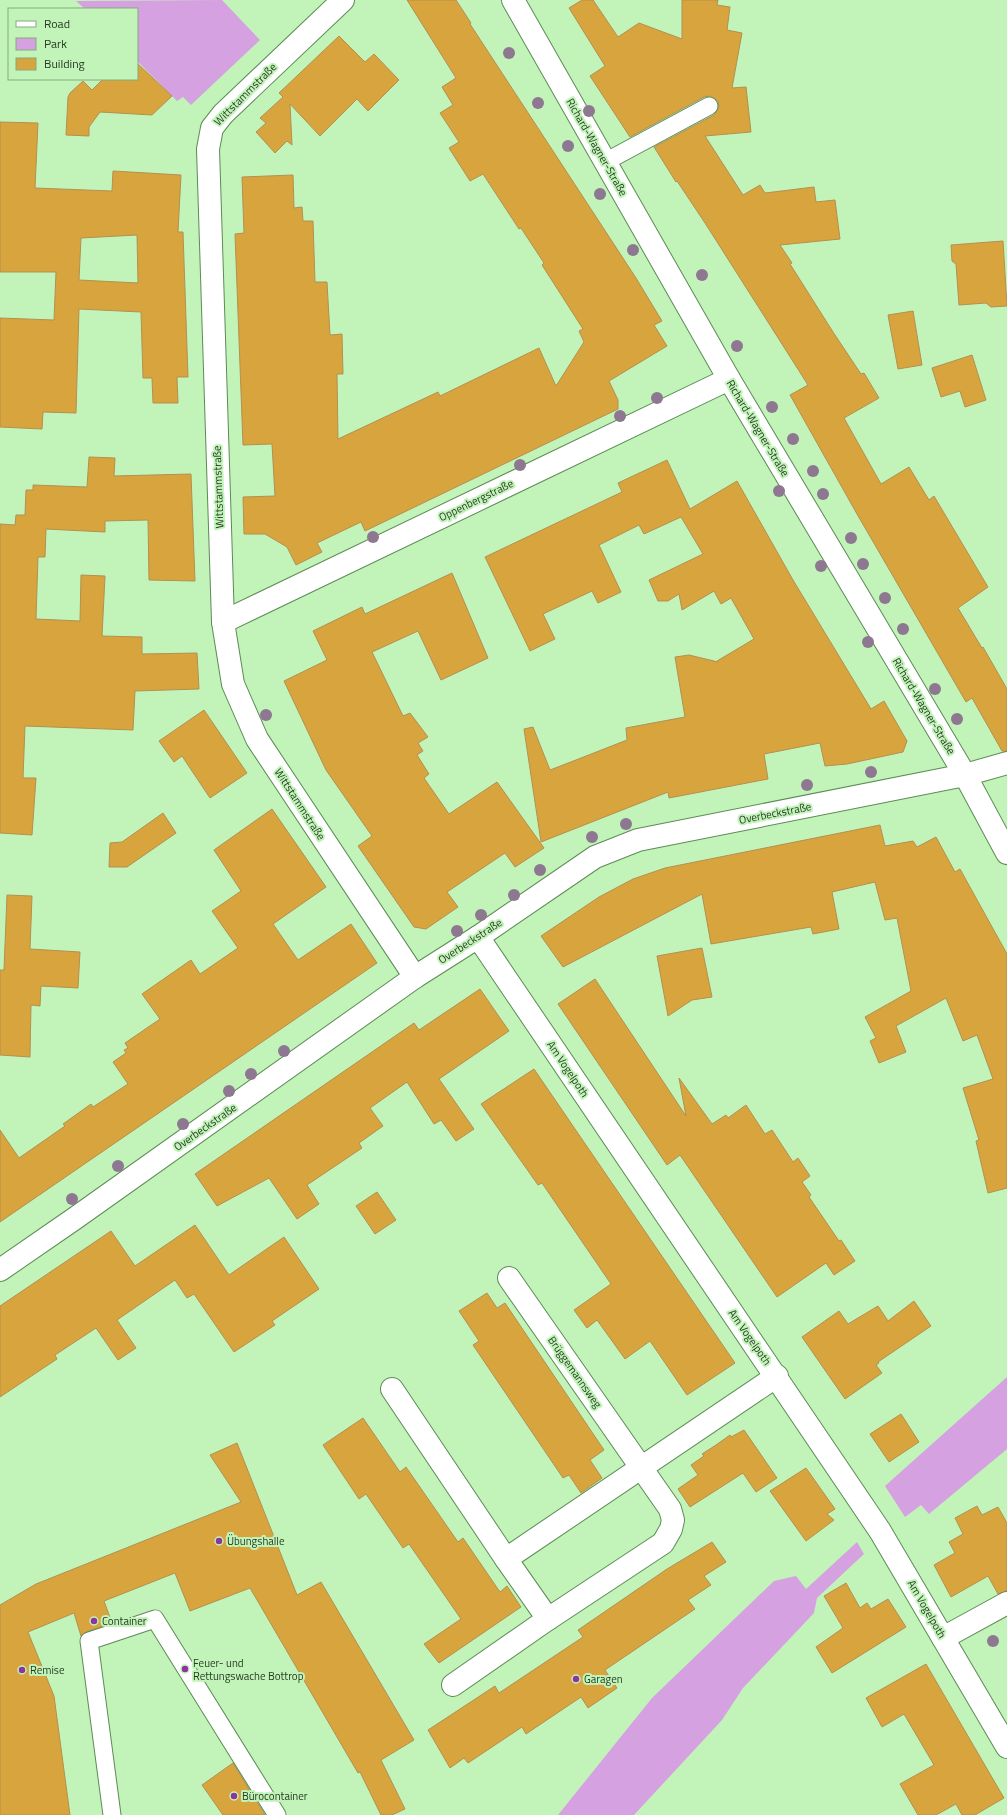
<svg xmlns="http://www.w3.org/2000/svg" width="1007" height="1815" viewBox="0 0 1007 1815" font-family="'Titillium Web',sans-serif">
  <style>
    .green { fill: #d6a1e0 }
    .building { fill: #d7a43e; stroke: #b39050; fill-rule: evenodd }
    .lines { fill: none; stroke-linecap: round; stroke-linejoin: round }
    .lane-casing { stroke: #5d8b56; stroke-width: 19 }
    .street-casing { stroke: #5d8b56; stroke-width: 24 }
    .lane { stroke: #fff; stroke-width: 17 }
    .street { stroke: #fff; stroke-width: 22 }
    .tree { fill: #8e7791 }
    .poi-dot { fill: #8e349f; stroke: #c2f4b9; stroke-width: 1.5 }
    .labels { text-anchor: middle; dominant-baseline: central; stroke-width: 4; stroke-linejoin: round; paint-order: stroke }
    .street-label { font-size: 11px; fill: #273a24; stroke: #c2f4b9 }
    .poi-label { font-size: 11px; fill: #273a24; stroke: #c2f4b9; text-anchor: start }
  </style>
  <rect width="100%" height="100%" fill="#c2f4b9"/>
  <g class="green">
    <polygon points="222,0 260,40 191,105 183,97 177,101 137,61 137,9 85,9 76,1"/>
    <polygon points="1007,1377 1007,1449 929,1514 921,1505 905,1517 885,1486"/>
    <polygon points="857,1542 864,1554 817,1598 814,1613 743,1688 722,1720 634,1815 558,1815 652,1698 774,1581 796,1576 806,1589"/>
  </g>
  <g class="building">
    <polygon points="407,0 456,0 471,23 470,24 636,278 662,321 654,325 667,346 609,381 618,400 618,409 365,531 361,522 317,543 322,552 296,565 287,547 265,534 244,534 243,497 275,496 272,444 243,445 235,234 244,233 242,177 293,175 294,208 302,207 303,221 313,221 315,282 327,282 330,335 342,334 343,374 337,374 338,439 438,392 440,396 539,348 556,386 584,342 579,331 583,329 542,265 544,263 521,228 519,229 483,174 470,181 449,148 459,142 440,113 453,105 442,87 456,78"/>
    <polygon points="582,0 593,0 618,37 639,23 682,39 682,0 718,0 717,5 730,7 727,30 742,33 732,88 746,87 751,132 705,136 743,195 760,185 765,193 814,187 816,202 835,200 840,239 780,245 792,263 790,264 833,332 861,374 864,373 879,398 844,418 881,484 909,467 929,500 934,496 988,587 958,608 982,648 983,647 1007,689 1007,751 1002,751 972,698 966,702 857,514 790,395 808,385 705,223 677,181 676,182 654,147 714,115 719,107 718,101 710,96 704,97 630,137 590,76 605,66 569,8"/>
    <polygon points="339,36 365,62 374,54 399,80 368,111 357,99 320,136 290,104 292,145 287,141 275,153 256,132 266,123 260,118 283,97 279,93"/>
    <polygon points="137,63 172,96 152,115 100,112 89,127 89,136 66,135 68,97 70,93 83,81 92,90 103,79 137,79"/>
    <path d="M0,122L38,123L35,188L112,191L113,171L181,175L178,232H183L188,377H177L178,403H153L152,378H143L141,312L79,309L76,413L43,412L42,429L0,427V318L54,320L56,272H0ZM137,235L138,283L79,280L81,238Z"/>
    <polygon points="1003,241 1007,306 991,307 986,303 959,305 956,264 952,261 951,245"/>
    <polygon points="913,311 922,365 898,369 888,315"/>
    <polygon points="972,355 986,400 965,407 960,391 941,397 932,368"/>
    <polygon points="89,457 115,458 114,476 191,474 195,581 149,580 148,520 105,521 105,532 46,529 45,557 38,557 36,619 80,621 81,575 105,576 102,636 142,637 142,654 197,653 199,689 135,691 133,730 25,726 23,778 36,778 32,835 0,833 0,524 15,525 16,515 25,515 26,490 33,490 33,485 87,487"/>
    <polygon points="667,460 690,509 737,481 793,580 871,709 884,701 907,741 903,752 847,764 825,766 820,743 764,754 768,779 669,798 668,792 541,842 524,729 533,727 550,770 581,758 627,740 626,728 685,717 675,657 689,655 718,662 717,661 754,639 731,598 721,604 714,591 682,610 679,594 668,601 658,601 649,580 703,554 681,517 644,534 639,525 599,545 621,592 598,603 592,591 543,614 555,639 530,651 485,557 622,492 618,483"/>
    <polygon points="452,573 488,658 441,680 418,631 372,652 403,716 410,713 428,737 418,743 423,751 417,755 429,774 424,778 449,814 497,782 544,848 515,867 505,853 447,892 458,907 426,929 414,927 358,846 372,836 326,770 284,681 327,660 313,631 362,607 365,614"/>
    <polygon points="204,710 247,773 210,798 182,756 174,762 159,741"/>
    <polygon points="272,809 326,887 273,924 298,960 351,924 377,963 0,1222 0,1130 19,1158 65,1126 63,1124 91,1104 93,1107 128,1084 113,1062 126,1053 124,1050 128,1048 125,1043 160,1019 142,994 191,960 200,974 238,948 212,911 241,891 214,850"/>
    <polygon points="163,813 176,833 127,867 109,867 110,843 122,842"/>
    <polygon points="880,825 885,846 913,841 917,847 936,837 955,872 960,869 1007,954 1007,1188 988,1193 976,1141 979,1140 963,1088 993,1079 977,1035 963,1041 946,998 896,1026 906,1052 879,1063 870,1041 876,1038 865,1017 911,991 897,918 885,920 875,882 832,892 839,929 813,934 811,927 711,944 702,894 563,967 541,936 599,897 633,879 665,868"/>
    <polygon points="7,895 32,896 30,949 80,952 78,988 41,986 40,1006 31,1005 30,1057 0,1055 0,970 4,970"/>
    <polygon points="702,948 712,997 692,1000 668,1016 657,956"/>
    <polygon points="595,979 686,1116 679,1078 712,1124 726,1115 728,1118 746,1105 765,1134 772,1130 793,1162 798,1158 810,1176 802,1182 811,1195 809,1197 839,1241 841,1240 855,1261 834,1275 826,1263 777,1297 680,1155 667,1165 558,1004"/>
    <polygon points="480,989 509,1031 439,1079 474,1129 456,1141 441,1120 434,1124 407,1082 370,1108 383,1126 359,1143 362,1148 307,1185 319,1204 297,1219 269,1178 217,1206 195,1174 414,1023 419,1030"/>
    <polygon points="534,1069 735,1363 687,1395 650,1341 625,1359 597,1320 587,1328 574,1310 611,1284 542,1183 538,1185 481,1104"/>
    <polygon points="377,1192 396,1220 375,1234 356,1206"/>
    <polygon points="195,1225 229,1275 284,1237 319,1289 272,1321 275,1325 234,1352 194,1294 187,1298 175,1280 117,1320 136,1348 118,1360 96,1328 55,1355 57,1359 0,1397 0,1306 111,1231 135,1266"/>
    <polygon points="487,1293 497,1308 505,1303 604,1450 590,1460 602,1478 581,1493 569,1475 563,1478 473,1345 479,1341 459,1311"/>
    <polygon points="914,1301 931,1326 878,1362 879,1363 876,1365 882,1373 845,1399 802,1337 839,1311 848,1324 878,1306 888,1321"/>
    <polygon points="901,1414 919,1442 889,1462 870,1434"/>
    <polygon points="363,1418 400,1472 406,1467 458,1542 463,1538 500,1592 507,1586 521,1607 439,1663 424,1644 461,1619 409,1544 403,1548 366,1494 359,1499 323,1445"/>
    <polygon points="744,1430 777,1478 756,1492 743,1473 690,1507 678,1489 698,1475 691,1465 704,1456 702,1454 716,1445 730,1435 731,1437"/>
    <polygon points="237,1443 297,1595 321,1582 414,1740 381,1760 405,1809 392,1815 381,1815 360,1772 358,1773 250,1588 190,1611 175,1573 104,1601 112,1623 86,1632 81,1636 74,1613 28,1632 54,1696 70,1815 0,1815 0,1605 36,1584 241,1502 210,1455"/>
    <polygon points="806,1468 835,1509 827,1514 834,1520 806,1541 770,1491"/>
    <polygon points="977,1506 982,1515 998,1507 1007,1523 1007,1591 998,1594 988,1576 951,1597 934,1565 955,1553 949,1542 963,1534 955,1518"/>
    <polygon points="712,1542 726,1562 704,1576 711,1585 688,1600 695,1609 605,1670 617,1688 588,1708 581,1697 526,1734 522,1727 468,1763 464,1758 450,1768 428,1730 495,1686 499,1693 583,1637 578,1630 667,1569"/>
    <polygon points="846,1583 860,1608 867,1603 871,1609 888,1599 906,1627 832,1673 816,1647 843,1628 824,1596"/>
    <polygon points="926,1664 1004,1798 975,1815 962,1815 956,1804 936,1815 918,1815 900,1784 934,1765 904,1714 882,1727 866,1698"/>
    <polygon points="233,1763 265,1815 223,1815 202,1785"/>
  </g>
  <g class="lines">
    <defs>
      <g id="lane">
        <polyline points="605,162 709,106"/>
        <polyline points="112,1815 89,1641 155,1619 277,1815"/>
      </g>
      <g id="street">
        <polyline points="343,0 223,114 212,128 208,149 223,622 233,684 257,739 415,977"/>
        <polyline points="513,0 729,379 965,775 1007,853"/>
        <polyline points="223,622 729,379"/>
        <polyline points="478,937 880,1531 1007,1747"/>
        <polyline points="0,1270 74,1219 415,977 478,937 595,857 638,840 965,775 1007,763"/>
        <polyline points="392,1389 506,1559 777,1376"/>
        <polyline points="506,1559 548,1619 663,1543 671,1529 673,1520 670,1509 509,1278"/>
        <polyline points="943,1638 1007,1603"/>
        <polyline points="453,1685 548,1619"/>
      </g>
    </defs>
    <use href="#lane" class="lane-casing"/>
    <use href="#street" class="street-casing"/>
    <use href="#lane" class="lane"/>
    <use href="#street" class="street"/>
  </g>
  <g class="tree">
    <circle cx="509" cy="53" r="6"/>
    <circle cx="538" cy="103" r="6"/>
    <circle cx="589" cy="111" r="6"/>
    <circle cx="568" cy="146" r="6"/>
    <circle cx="600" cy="194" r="6"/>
    <circle cx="633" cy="250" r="6"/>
    <circle cx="702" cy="275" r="6"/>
    <circle cx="737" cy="346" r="6"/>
    <circle cx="657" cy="398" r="6"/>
    <circle cx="772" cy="407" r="6"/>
    <circle cx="620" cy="416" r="6"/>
    <circle cx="793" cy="439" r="6"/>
    <circle cx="520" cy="465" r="6"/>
    <circle cx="813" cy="471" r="6"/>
    <circle cx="779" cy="491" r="6"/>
    <circle cx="823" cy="494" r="6"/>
    <circle cx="373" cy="537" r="6"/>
    <circle cx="851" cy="538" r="6"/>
    <circle cx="863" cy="564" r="6"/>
    <circle cx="821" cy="566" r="6"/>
    <circle cx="885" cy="598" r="6"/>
    <circle cx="903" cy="629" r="6"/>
    <circle cx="868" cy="642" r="6"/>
    <circle cx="935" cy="689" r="6"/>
    <circle cx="266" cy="715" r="6"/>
    <circle cx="957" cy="719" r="6"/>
    <circle cx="871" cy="772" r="6"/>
    <circle cx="807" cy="785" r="6"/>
    <circle cx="626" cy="824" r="6"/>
    <circle cx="592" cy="837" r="6"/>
    <circle cx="540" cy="870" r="6"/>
    <circle cx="514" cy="895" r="6"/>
    <circle cx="481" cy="915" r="6"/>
    <circle cx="457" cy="931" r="6"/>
    <circle cx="284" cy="1051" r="6"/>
    <circle cx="251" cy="1074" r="6"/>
    <circle cx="229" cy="1091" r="6"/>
    <circle cx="183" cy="1124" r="6"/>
    <circle cx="118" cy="1166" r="6"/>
    <circle cx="72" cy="1199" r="6"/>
    <circle cx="993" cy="1641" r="6"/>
  </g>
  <g class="poi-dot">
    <circle cx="219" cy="1541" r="4"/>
    <circle cx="94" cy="1621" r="4"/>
    <circle cx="185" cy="1669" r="4"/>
    <circle cx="22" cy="1670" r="4"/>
    <circle cx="576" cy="1679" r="4"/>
    <circle cx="234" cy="1796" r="4"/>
  </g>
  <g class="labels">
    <g class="street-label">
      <text transform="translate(245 94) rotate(-45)">Wittstammstraße</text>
      <text transform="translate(597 147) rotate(60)">Richard-Wagner-Straße</text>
      <text transform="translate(758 428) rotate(59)">Richard-Wagner-Straße</text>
      <text transform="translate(218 487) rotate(-92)">Wittstammstraße</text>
      <text transform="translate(476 500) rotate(-26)">Oppenbergstraße</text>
      <text transform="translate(924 706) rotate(59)">Richard-Wagner-Straße</text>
      <text transform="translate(300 804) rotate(57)">Wittstammstraße</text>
      <text transform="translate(775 813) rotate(-11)">Overbeckstraße</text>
      <text transform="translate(470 941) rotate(-33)">Overbeckstraße</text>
      <text transform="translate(568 1069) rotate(56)">Am Vogelpoth</text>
      <text transform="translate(205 1127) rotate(-35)">Overbeckstraße</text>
      <text transform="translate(750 1337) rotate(55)">Am Vogelpoth</text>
      <text transform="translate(575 1372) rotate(55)">Brüggemannsweg</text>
      <text transform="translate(927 1609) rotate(60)">Am Vogelpoth</text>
    </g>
    <g class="poi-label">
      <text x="227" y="1541">Übungshalle</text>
      <text x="102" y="1621">Container</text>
      <text x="193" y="1663">Feuer- und<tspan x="193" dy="13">Rettungswache Bottrop</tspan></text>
      <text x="30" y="1670">Remise</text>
      <text x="584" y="1679">Garagen</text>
      <text x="242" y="1796">Bürocontainer</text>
    </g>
  </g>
  <rect x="8" y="8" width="130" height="72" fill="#c2f4b9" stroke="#84aa7d"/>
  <rect x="16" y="21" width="20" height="6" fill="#ffffff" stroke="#84aa7d"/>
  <text x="44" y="28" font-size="12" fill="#273a24">Road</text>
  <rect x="16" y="38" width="20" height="12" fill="#d6a1e0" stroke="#84aa7d"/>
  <text x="44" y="48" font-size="12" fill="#273a24">Park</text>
  <rect x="16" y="58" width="20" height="12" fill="#d7a43e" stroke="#84aa7d"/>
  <text x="44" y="68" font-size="12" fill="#273a24">Building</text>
</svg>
